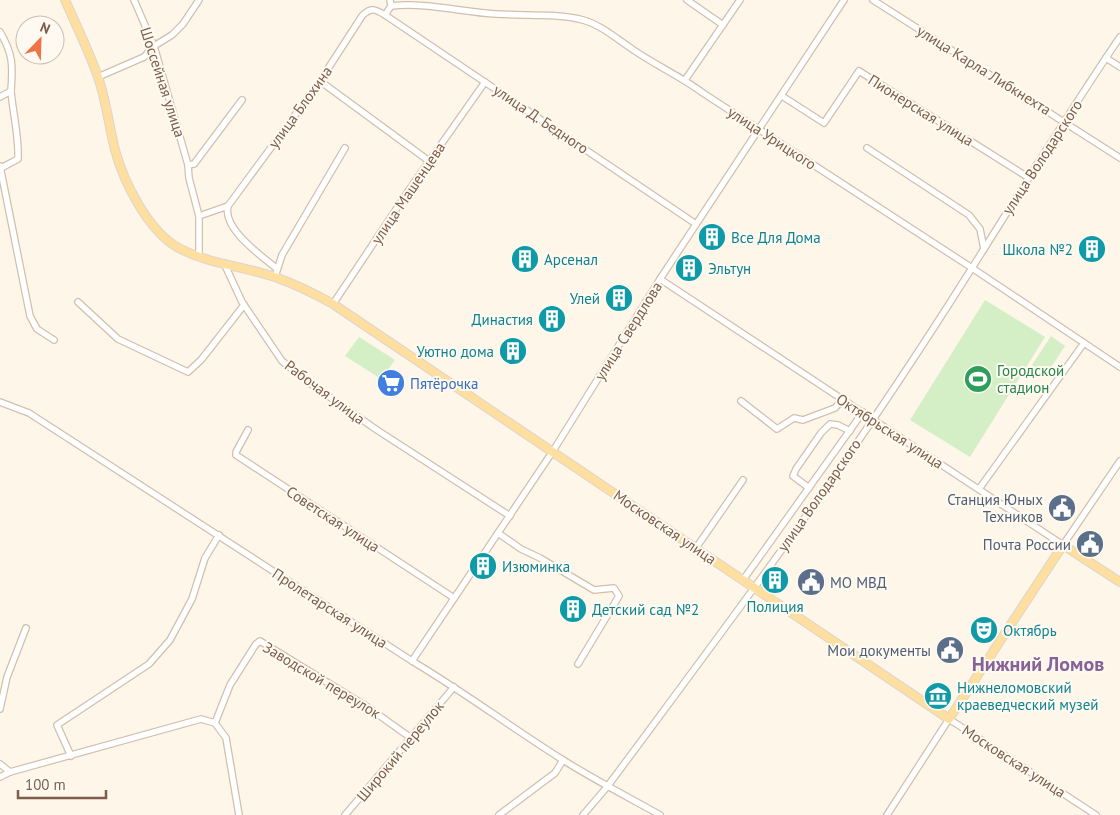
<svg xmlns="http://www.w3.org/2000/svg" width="1120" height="815" viewBox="0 0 1120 815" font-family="'PT Sans',sans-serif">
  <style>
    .green { fill: #d4eec6 }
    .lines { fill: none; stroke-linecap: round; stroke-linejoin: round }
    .minor-casing { stroke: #d2bfad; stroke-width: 8 }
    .major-casing { stroke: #ddd5d0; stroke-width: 10 }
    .minor { stroke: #fff; stroke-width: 5.5 }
    .major { stroke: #ffdf9f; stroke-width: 8 }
    .labels { text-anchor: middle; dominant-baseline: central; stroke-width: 4; stroke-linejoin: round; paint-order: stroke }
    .street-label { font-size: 15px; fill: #7c5e4a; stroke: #fffaf1 }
    .culture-label { font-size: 15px; fill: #0d838f; stroke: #fffaf1; text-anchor: start }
    .leisure-label { font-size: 15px; fill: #27864d; stroke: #fffaf1; text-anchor: start }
    .shop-label { font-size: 15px; fill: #366cbe; stroke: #fffaf1; text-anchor: start }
    .service-label { font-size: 15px; fill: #4e5e75; stroke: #fffaf1; text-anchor: end }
    .district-label { font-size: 20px; font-weight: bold; fill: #886297; stroke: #fffaf1 }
  </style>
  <rect width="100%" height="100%" fill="#fef7e9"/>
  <g class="green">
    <polygon points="985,300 1045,337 970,457 910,420"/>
    <polygon points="1051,336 1065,346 1046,375 1032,365"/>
    <polygon points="359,337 395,360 381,379 345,356"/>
  </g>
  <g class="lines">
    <defs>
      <g id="minor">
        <polyline points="134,0 154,46 188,165 189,178 199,216 199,256"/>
        <polyline points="687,0 723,25"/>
        <polyline points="873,0 1120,158"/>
        <path d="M391,6C426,2 461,12 496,14C524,16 557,13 583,20C601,25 617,39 632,49C655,65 680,76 703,93L972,268L1120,367"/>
        <polyline points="385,15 391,6 390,0"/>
        <path d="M0,32C13,54 13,65 11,91L0,97"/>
        <polyline points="1106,58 1120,67"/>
        <polyline points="98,77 144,57 154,46 172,35 183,24 199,0"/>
        <polyline points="685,80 740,0"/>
        <polyline points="320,81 429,161"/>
        <polyline points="782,96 824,123 859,71 1029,178"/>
        <polyline points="867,148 969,215 980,229 984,249"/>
        <polyline points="188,165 194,164 242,100"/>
        <polyline points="0,166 30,316 37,329 54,340"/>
        <path d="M1,168L18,159C19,136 13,114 11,91"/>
        <path d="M228,206C222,229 262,256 277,269"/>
        <path d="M199,216L228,206L320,81L362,16C371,7 375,9 385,15L696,224"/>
        <polyline points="224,263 242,302 282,361 311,384 377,430 510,516"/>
        <polyline points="275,277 282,255 345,148"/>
        <polyline points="660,279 1063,545 1120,461"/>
        <polyline points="78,302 118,339 188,372 201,360 244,305"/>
        <polyline points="333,304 409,190 485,82"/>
        <polyline points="741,401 777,429 794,418 803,420 835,408 843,399"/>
        <path d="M0,402L29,413L412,661C464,692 512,728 563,760C595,780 628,797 660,815"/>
        <polyline points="248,430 236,452 236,455 454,598"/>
        <polyline points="809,488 793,476 796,469 821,433 830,424 838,425 850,431"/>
        <polyline points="979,489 1084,343"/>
        <polyline points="498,533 521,549 540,558 594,590 614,588 619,596 578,664"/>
        <polyline points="696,548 743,480"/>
        <polyline points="743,580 863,412"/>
        <polyline points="412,661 553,451 660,279 844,0"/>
        <polyline points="0,709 7,677 26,628"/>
        <polyline points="215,723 230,685 256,644 260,641 369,708 411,738"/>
        <polyline points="71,756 57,725 149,664 170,640 192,599 205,558 219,535"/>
        <polyline points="0,764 10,772"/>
        <polyline points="0,777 10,772 201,719 215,723 226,738 239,815"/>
        <polyline points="345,815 454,687"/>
        <polyline points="499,815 555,773 563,760"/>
        <path d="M583,815L607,787C710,648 815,509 910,364C982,256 1047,144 1120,37"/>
        <polyline points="887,815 949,719 1096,815"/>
      </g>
      <path id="major" d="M65,0C76,25 89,51 98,77C106,100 109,126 115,150C124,183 148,230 177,247C207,264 243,266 275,277C295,284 315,294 333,304L949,719L1063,545L1120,582"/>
    </defs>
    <use href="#minor" class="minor-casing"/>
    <use href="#major" class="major-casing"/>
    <use href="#minor" class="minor"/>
    <use href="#major" class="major"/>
  </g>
  <defs>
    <symbol id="building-disc" viewBox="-11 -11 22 22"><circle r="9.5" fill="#0f9aa8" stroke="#fffaf1"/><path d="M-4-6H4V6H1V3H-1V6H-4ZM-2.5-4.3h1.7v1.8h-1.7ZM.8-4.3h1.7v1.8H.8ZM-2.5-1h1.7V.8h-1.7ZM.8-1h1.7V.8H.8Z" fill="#fff"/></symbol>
    <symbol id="stadium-disc" viewBox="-11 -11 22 22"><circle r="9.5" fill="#2e9e5b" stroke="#fffaf1"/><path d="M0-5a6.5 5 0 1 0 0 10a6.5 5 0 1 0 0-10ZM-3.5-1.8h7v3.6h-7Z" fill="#fff"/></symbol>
    <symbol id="supermarket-disc" viewBox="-11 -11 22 22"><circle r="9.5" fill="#3f7fe0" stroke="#fffaf1"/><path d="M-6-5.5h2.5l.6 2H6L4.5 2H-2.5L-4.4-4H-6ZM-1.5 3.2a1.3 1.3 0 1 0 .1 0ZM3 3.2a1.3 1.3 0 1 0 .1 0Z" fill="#fff"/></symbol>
    <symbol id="civic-disc" viewBox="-11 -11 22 22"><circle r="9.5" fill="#5c6f8a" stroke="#fffaf1"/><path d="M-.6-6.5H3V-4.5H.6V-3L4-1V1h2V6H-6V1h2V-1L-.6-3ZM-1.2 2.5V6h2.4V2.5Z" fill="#fff"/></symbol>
    <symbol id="theatre-disc" viewBox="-11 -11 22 22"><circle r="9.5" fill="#0f9aa8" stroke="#fffaf1"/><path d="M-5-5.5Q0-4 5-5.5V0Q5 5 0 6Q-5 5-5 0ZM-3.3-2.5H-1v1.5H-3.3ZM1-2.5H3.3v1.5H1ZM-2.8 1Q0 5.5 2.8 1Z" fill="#fff"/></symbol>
    <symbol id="museum-disc" viewBox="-11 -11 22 22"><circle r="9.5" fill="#0f9aa8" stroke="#fffaf1"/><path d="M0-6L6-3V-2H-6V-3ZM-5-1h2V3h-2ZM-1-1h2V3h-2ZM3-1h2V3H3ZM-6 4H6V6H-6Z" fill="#fff"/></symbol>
  </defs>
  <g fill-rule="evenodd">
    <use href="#building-disc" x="696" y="221" width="32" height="32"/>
    <use href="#building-disc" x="1076" y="233" width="32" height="32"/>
    <use href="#building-disc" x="509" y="243" width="32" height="32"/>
    <use href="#building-disc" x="673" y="252" width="32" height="32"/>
    <use href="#building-disc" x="603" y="282" width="32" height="32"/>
    <use href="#building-disc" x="536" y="303" width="32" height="32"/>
    <use href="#building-disc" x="497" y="335" width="32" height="32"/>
    <use href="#stadium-disc" x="962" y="363" width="32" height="32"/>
    <use href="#supermarket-disc" x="375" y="367" width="32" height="32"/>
    <use href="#civic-disc" x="1046" y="492" width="32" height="32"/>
    <use href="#civic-disc" x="1074" y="528" width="32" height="32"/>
    <use href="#building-disc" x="467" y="550" width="32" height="32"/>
    <use href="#building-disc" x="759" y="564" width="32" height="32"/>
    <use href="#civic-disc" x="795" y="566" width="32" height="32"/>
    <use href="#building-disc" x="557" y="593" width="32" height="32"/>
    <use href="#theatre-disc" x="968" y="614" width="32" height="32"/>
    <use href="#civic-disc" x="934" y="634" width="32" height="32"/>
    <use href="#museum-disc" x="922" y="680" width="32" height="32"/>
  </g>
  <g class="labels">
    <g class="street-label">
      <text transform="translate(984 70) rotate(32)">улица Карла Либкнехта</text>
      <text transform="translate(163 82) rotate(72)">Шоссейная улица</text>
      <text transform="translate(300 107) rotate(-54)">улица Блохина</text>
      <text transform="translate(921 110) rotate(32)">Пионерская улица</text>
      <text transform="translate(541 119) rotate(34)">улица Д. Бедного</text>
      <text transform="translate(772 138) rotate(33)">улица Урицкого</text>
      <text transform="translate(1042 157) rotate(-57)">улица Володарского</text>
      <text transform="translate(408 193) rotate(-56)">улица Машенцева</text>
      <text transform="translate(628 331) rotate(-58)">улица Свердлова</text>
      <text transform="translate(325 392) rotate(37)">Рабочая улица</text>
      <text transform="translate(890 431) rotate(33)">Октябрьская улица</text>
      <text transform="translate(819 495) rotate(-55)">улица Володарского</text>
      <text transform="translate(333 519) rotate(33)">Советская улица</text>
      <text transform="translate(665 527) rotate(34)">Московская улица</text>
      <text transform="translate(330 608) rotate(33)">Пролетарская улица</text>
      <text transform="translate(322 680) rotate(31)">Заводской переулок</text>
      <text transform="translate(400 751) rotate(-50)">Широкий переулок</text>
      <text transform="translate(1014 761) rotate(33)">Московская улица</text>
    </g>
    <g class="culture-label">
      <text x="731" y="237">Все Для Дома</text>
      <text x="1073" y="249" text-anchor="end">Школа №2</text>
      <text x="544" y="259">Арсенал</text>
      <text x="708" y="268">Эльтун</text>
      <text x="600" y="298" text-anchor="end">Улей</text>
      <text x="533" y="319" text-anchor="end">Династия</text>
      <text x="494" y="351" text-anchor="end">Уютно дома</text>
      <text x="502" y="566">Изюминка</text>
      <text x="775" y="606" text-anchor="middle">Полиция</text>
      <text x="592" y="609">Детский сад №2</text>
      <text x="1003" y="630">Октябрь</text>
      <text x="957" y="687">Нижнеломовский<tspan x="957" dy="17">краеведческий музей</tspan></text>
    </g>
    <g class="leisure-label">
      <text x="997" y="370">Городской<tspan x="997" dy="17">стадион</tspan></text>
    </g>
    <g class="shop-label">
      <text x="410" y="383">Пятёрочка</text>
    </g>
    <g class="service-label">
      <text x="1043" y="499">Станция Юных<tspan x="1043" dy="17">Техников</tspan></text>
      <text x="1071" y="544">Почта России</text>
      <text x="830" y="582" text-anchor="start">МО МВД</text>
      <text x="931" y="650">Мои документы</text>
    </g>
    <g class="district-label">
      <text x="1038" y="664">Нижний Ломов</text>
    </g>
  </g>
  <g transform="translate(40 40) rotate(23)"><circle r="24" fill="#fffaf1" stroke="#cbbcae"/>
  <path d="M0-4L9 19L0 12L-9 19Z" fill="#ef7347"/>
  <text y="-8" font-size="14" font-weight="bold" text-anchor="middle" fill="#7c5e4a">N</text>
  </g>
  <path d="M18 790v8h88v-8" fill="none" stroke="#7c5e4a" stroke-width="2.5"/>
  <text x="25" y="790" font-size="15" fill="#7c5e4a" stroke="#fffaf1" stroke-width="4" paint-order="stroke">100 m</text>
</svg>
